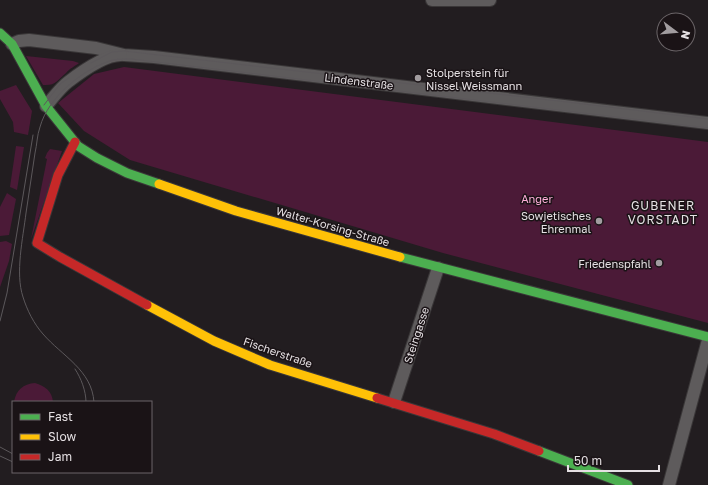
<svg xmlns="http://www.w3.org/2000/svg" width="708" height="485" viewBox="0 0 708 485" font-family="'Golos Text',sans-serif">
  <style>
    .green { fill: #4b1a37 }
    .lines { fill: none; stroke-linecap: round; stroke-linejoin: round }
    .street-casing { stroke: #3a3738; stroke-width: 14 }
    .fast-casing { stroke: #3a3738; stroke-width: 11 }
    .slow-casing { stroke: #3a3738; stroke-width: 11 }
    .jam-casing { stroke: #3a3738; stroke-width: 11 }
    .street { stroke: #5e5b5c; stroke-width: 12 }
    .fast { stroke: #4caf50; stroke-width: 9 }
    .slow { stroke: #ffc107; stroke-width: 9 }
    .jam { stroke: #c62828; stroke-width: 9 }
    .tram { stroke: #5c585b; stroke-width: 1 }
    .poi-dot { fill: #a19c9f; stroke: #1a1316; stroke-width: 1.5 }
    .labels { text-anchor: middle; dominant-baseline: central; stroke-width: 3; stroke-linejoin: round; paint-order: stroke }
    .poi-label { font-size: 11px; fill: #e5e0e3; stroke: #1a1316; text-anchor: end }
    .street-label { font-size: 11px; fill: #e5e0e3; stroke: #1a1316 }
    .park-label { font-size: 11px; fill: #feafd9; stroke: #1a1316 }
    .neighbourhood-label { font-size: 12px; letter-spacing: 1px; fill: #e5e0e3; stroke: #1a1316 }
  </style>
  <rect width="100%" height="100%" fill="#221d20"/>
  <g class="green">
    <path d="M26,56L73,61L79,63C75,66 69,69 66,73C57,80 56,86 43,85Z"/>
    <polygon points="124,67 708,142 708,323 443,253 130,160 84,131 58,103 94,74"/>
    <polygon points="16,85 32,111 28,135 14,132 13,122 0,99 0,91"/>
    <polygon points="16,146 24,147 17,190 10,187"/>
    <polygon points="50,149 62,151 31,239 47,159 45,158 47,153"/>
    <polygon points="7,193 16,199 9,235 0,236 0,207"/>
    <polygon points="6,241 12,244 9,261 0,287 0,242"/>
    <path d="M35,383C45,386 52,391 53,402H14C16,390 23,384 35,383Z"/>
  </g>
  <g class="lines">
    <defs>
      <g id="street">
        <polyline points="432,0 490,0"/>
        <polyline points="12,44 19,41 29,40 96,48 124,55 154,57 708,123"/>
        <path d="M46,106C53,98 60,88 68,82C81,72 105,55 121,55"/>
        <polyline points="394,402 438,268"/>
        <polyline points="669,485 708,340"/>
      </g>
      <g id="fast">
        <polyline points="0,33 12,44 46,106 78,146 97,158 127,173 159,184"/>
        <polyline points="400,257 708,337"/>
        <polyline points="539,451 628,485"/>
      </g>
      <g id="slow">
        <polyline points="159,184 236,211 400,257"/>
        <polyline points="147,305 214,341 270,365 377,398"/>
      </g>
      <g id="jam">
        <polyline points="75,142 58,175 37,243 60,257 147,305"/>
        <polyline points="377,398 494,434 539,451"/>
      </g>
    </defs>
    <use href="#street" class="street-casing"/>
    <use href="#fast" class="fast-casing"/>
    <use href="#slow" class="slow-casing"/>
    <use href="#jam" class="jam-casing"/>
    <use href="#street" class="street"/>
    <use href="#fast" class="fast"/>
    <use href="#slow" class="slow"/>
    <use href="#jam" class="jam"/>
    <g class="tram">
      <polyline points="91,63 112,52 124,51 567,102 708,119"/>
      <polyline points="44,105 60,84 69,78"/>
      <polyline points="0,321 7,293 33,135"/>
      <path d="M75,369C81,378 86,391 86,402"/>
      <path d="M94,402C92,370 62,356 43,334C34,324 27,310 23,297C15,273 23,238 26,213C29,193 32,173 35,153C37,145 37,135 40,127C48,97 84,68 113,60C119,59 126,59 131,59L708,128"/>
      <polyline points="0,447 13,454"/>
      <polyline points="0,456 13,462"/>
    </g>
  </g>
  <g class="poi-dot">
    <circle cx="418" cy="78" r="4"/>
    <circle cx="599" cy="221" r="4"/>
    <circle cx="659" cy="263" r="4"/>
  </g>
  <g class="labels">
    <g class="poi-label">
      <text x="426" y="72" text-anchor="start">Stolperstein für<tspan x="426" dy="13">Nissel Weissmann</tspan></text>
      <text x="591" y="215">Sowjetisches<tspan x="591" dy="13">Ehrenmal</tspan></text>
      <text x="651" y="263">Friedenspfahl</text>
    </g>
    <g class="street-label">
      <text transform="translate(359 81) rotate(7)">Lindenstraße</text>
      <text transform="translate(333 226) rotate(16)">Walter-Korsing-Straße</text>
      <text transform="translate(416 335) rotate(-72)">Steingasse</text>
      <text transform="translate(278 352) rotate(19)">Fischerstraße</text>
    </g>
    <g class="park-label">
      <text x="537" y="198">Anger</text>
    </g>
    <g class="neighbourhood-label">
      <text x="663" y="205">GUBENER<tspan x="663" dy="14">VORSTADT</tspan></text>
    </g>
  </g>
  <rect x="12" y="401" width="140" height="72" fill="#1a1316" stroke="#6b6568"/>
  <rect x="20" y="414" width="20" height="6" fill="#4caf50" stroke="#6b6568"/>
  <text x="48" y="421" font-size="12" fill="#e5e0e3">Fast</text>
  <rect x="20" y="434" width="20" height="6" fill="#ffc107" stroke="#6b6568"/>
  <text x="48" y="441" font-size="12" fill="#e5e0e3">Slow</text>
  <rect x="20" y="454" width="20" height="6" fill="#c62828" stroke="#6b6568"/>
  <text x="48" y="461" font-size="12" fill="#e5e0e3">Jam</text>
  <g transform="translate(676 32) rotate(106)"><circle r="19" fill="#1a1316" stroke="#6b6568"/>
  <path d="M0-3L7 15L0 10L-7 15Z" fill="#a19c9f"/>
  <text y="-6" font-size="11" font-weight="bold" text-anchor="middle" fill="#e5e0e3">N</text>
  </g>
  <path d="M568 465v6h91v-6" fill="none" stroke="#e5e0e3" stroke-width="2"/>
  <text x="574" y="465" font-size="12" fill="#e5e0e3" stroke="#1a1316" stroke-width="3" paint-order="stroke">50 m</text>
</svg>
